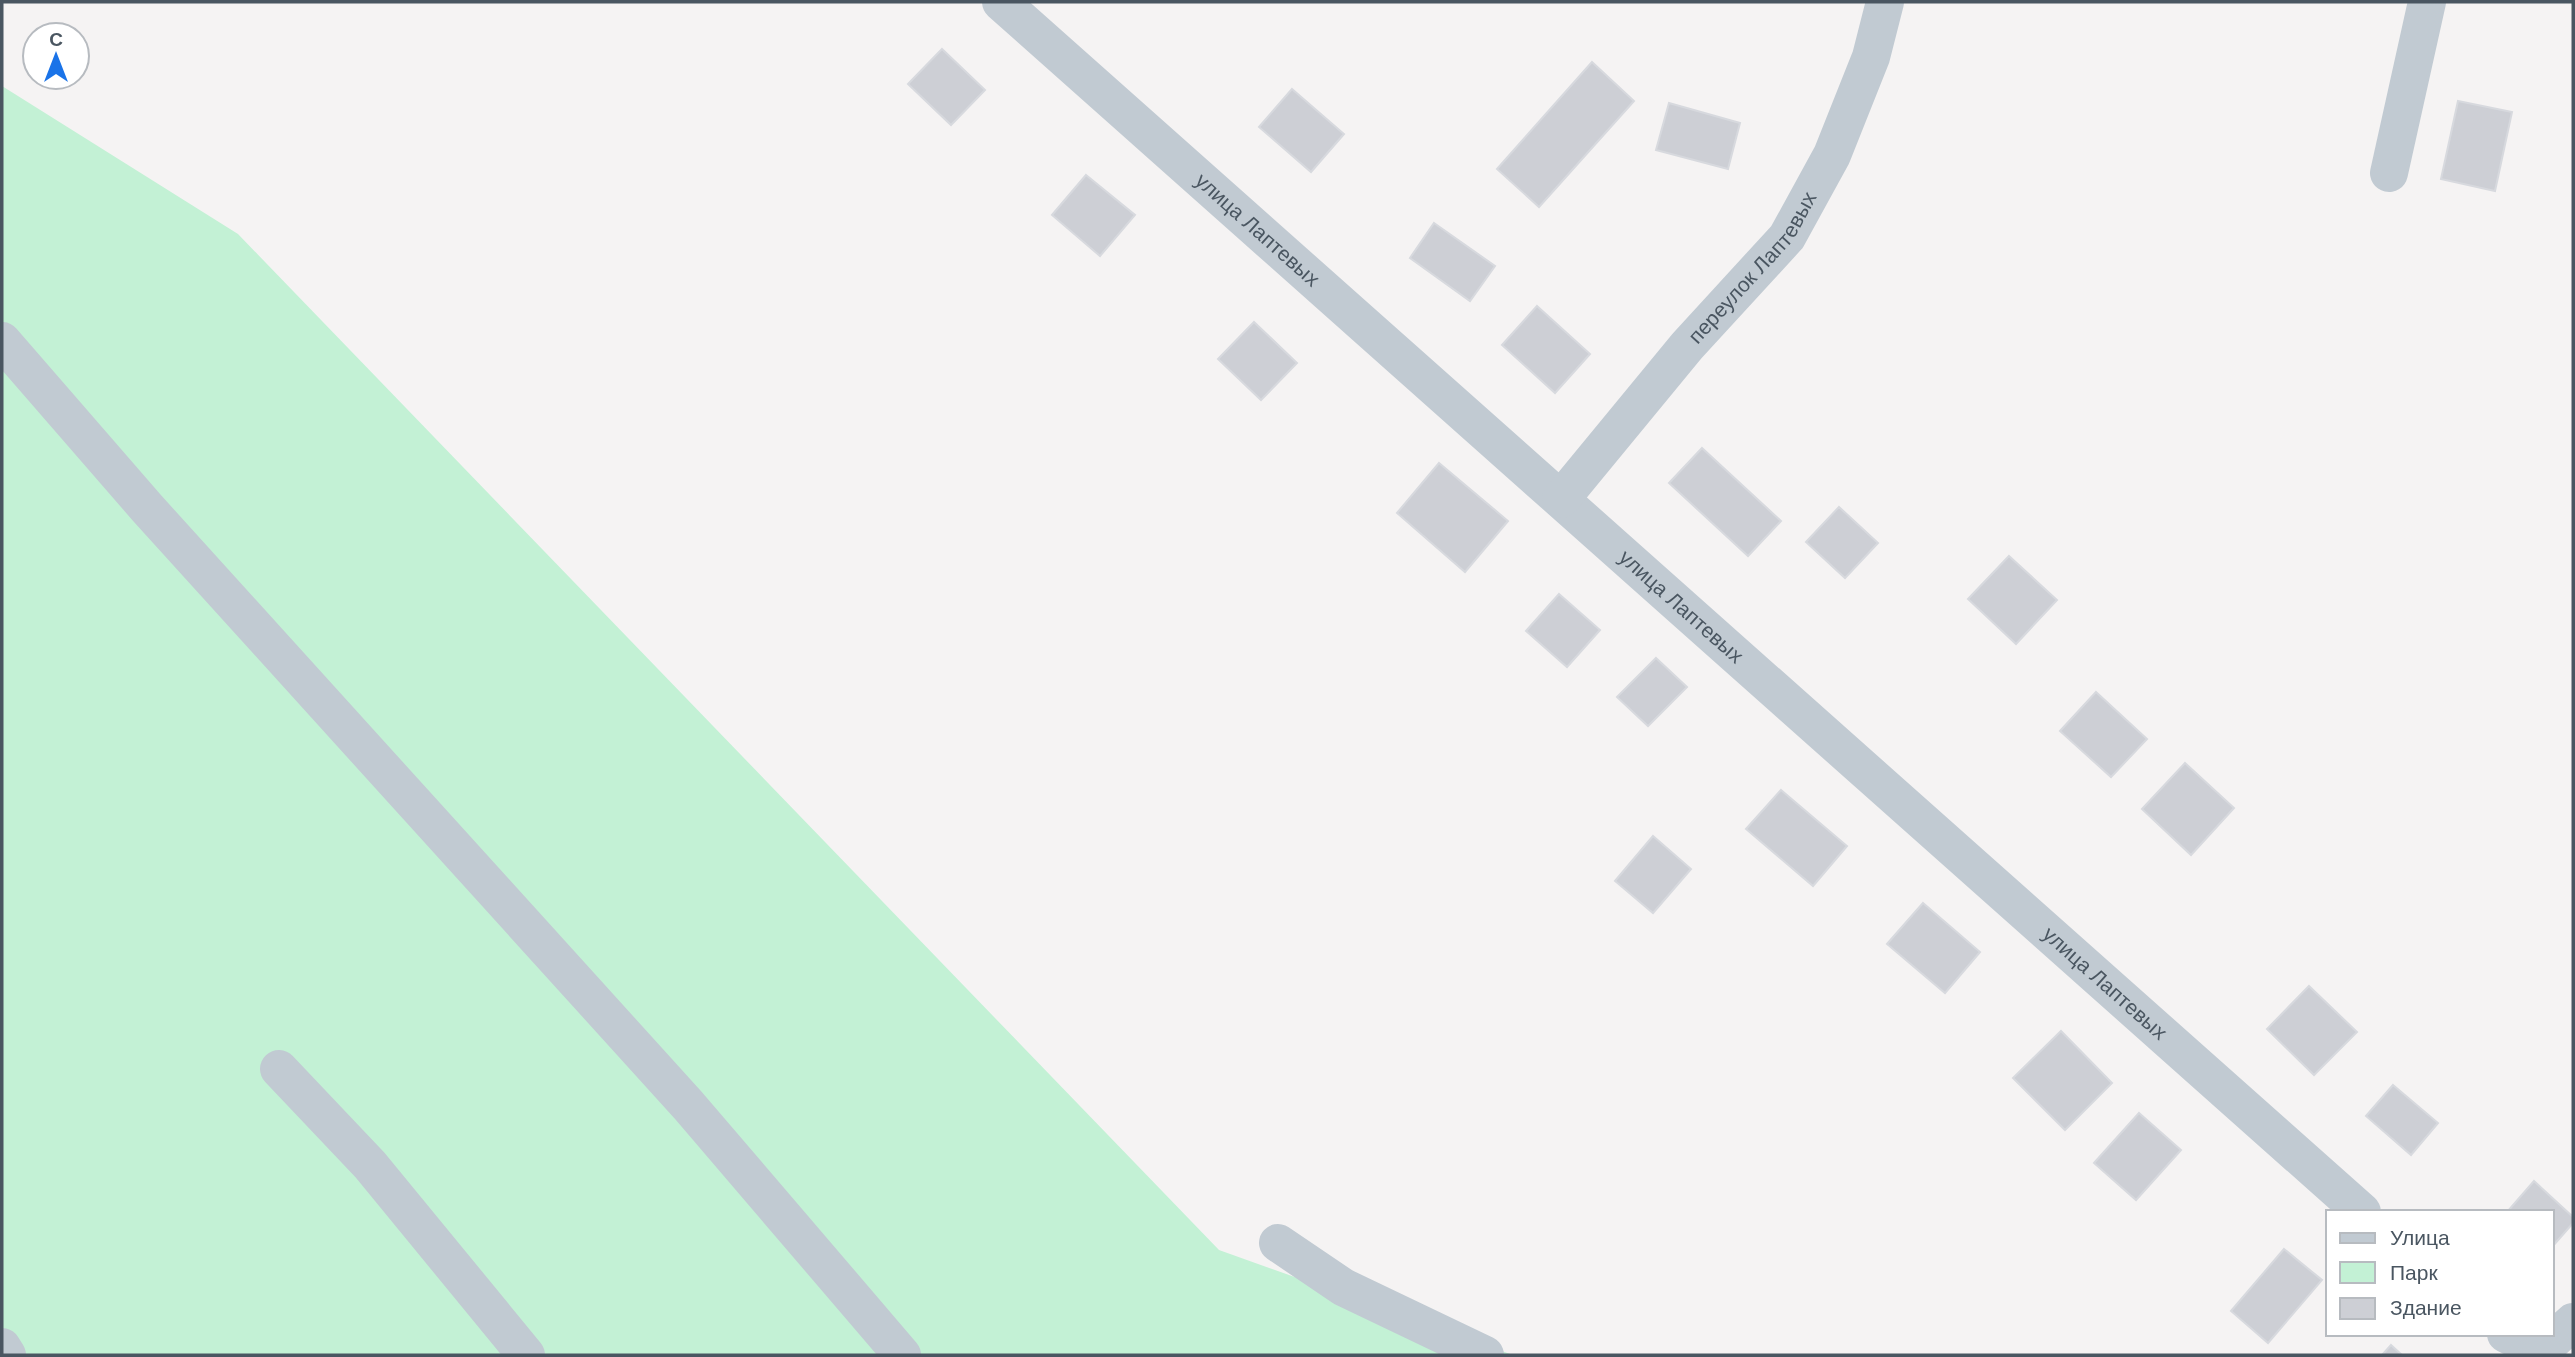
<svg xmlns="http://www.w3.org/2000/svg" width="2575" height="1357" viewBox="0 0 2575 1357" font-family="'DM Sans',sans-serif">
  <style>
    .green { fill: #c3f1d5 }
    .building { fill: #cdcfd5; stroke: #d7d9de; stroke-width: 2 }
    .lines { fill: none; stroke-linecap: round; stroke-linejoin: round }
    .street { stroke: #c1cad2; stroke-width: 38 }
    .labels { text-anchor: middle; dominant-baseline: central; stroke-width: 5; stroke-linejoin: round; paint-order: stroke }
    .street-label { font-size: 21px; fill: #4a5661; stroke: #fff }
  </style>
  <rect width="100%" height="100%" fill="#f5f3f3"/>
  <polygon class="green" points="2,86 238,234 1219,1250 1513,1355 2,1355"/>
  <g class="building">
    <polygon points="942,49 985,90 951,125 908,84"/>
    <polygon points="1592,62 1634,101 1539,207 1497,169"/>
    <polygon points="1292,89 1344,134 1311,172 1259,127"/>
    <polygon points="2458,101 2512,112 2495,191 2441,179"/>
    <polygon points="1669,103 1740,123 1728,169 1656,150"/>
    <polygon points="1086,175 1135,215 1100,256 1052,215"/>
    <polygon points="1434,223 1495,266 1470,301 1410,258"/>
    <polygon points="1537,306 1590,354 1555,393 1502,345"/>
    <polygon points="1254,322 1297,363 1261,400 1218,359"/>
    <polygon points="1702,448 1781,521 1748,556 1669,483"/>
    <polygon points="1439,463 1508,521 1465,572 1397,513"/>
    <polygon points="1839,507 1878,543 1845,578 1806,542"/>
    <polygon points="2009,556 2057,600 2016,644 1968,599"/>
    <polygon points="1559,594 1600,630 1567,667 1526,631"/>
    <polygon points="1656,658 1687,687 1648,726 1617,697"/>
    <polygon points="2096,692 2147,739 2111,777 2060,731"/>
    <polygon points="2185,763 2234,808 2191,855 2142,809"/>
    <polygon points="1781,790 1847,846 1813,886 1746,829"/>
    <polygon points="1653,836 1691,869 1653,913 1615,881"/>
    <polygon points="1923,903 1980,952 1945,993 1887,944"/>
    <polygon points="2309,986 2357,1032 2314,1075 2267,1029"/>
    <polygon points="2061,1031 2112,1083 2065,1130 2013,1078"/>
    <polygon points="2393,1085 2438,1123 2411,1155 2366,1116"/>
    <polygon points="2139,1113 2181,1150 2136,1200 2094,1163"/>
    <polygon points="2534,1181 2573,1217 2573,1223 2552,1247 2552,1212 2507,1212"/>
    <polygon points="2284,1249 2322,1280 2268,1343 2231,1311"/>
    <polygon points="2391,1345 2402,1355 2382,1355"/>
  </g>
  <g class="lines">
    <g class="street">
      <path id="s1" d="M1001,2L2362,1212"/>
      <polyline points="2389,173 2427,2"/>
      <polyline points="2,341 147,508 688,1105 902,1355"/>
      <path id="s2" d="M1561,499L1687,346L1787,237L1832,155L1871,57L1885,2"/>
      <polyline points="279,1069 370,1165 526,1355"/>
      <polyline points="1278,1243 1343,1287 1485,1355"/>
      <polyline points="2506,1334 2541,1351"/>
      <polyline points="2,1347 7,1355"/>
      <polyline points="2541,1351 2573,1322"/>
    </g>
  </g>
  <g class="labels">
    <g class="street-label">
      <text stroke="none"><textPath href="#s1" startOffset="343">улица Лаптевых</textPath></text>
      <text stroke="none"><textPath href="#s2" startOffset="301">переулок Лаптевых</textPath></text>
      <text stroke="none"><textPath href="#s1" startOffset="910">улица Лаптевых</textPath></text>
      <text stroke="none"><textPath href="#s1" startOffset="1477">улица Лаптевых</textPath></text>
    </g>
  </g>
  <rect width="2575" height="1357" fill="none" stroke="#4a5661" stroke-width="7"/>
  <rect x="2326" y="1210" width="228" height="126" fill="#ffffff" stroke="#b7bbc0" stroke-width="2"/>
  <rect x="2340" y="1233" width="35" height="10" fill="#c1cad2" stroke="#b7bbc0" stroke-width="2"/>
  <text x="2390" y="1245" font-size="21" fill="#4a5661">Улица</text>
  <rect x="2340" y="1262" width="35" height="21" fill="#c3f1d5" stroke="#b7bbc0" stroke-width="2"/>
  <text x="2390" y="1280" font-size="21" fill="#4a5661">Парк</text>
  <rect x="2340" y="1298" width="35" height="21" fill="#cdcfd5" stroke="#b7bbc0" stroke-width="2"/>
  <text x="2390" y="1315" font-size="21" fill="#4a5661">Здание</text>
  <g transform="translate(56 56)"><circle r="33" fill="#ffffff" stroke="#b7bbc0" stroke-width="2"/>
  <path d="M0-5L12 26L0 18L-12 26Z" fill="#1a73e8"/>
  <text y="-10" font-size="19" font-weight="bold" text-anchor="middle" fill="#4a5661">С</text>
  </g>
</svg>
